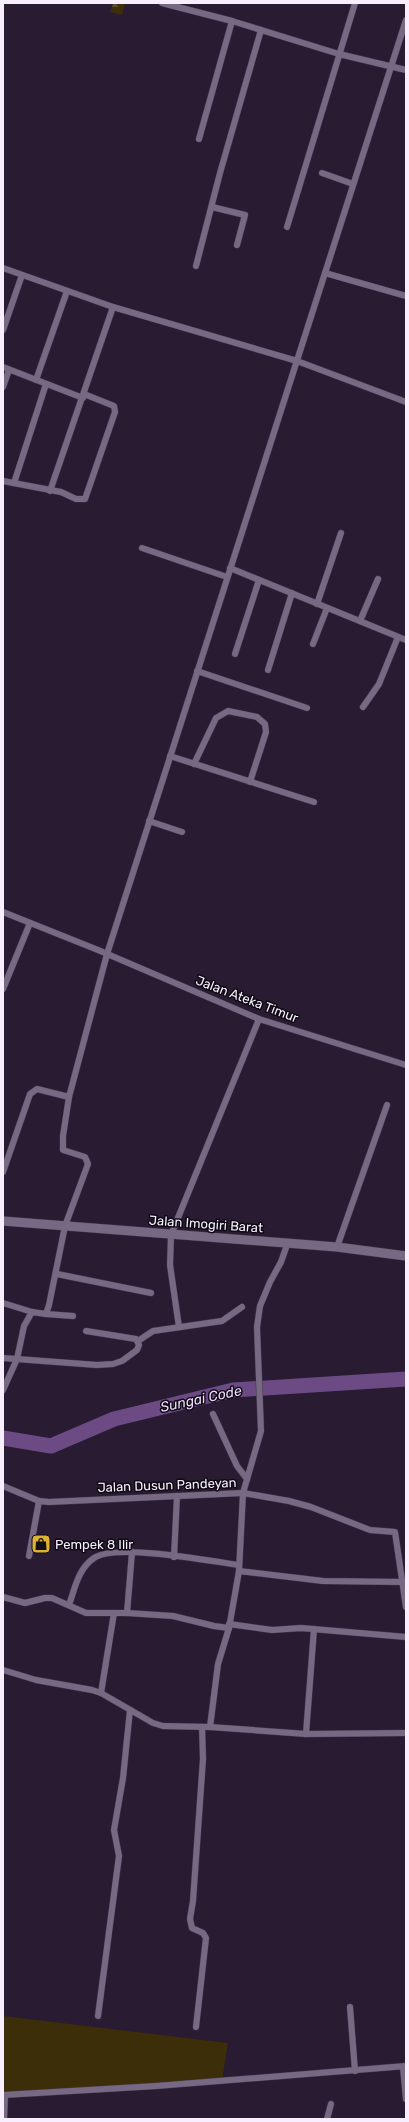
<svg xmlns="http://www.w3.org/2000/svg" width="409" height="2122" viewBox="0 0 409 2122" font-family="Rubik,sans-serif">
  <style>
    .grass { fill: #3b2e08 }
    .forest { fill: url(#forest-firs) }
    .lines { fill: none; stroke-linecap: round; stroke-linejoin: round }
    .river { stroke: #6c4a84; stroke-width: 15 }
    .street-casing { stroke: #44384b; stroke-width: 7 }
    .secondary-casing { stroke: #44384b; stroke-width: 10 }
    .street { stroke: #776883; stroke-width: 6 }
    .secondary { stroke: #776883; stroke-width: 9 }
    .labels { text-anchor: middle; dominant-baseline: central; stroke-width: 3; stroke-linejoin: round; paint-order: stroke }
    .street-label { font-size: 13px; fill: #f7eefe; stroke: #0e0913 }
    .poi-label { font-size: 13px; fill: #f7eefe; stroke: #0e0913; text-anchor: start }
    .water-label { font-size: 14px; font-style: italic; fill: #eddafd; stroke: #0e0913 }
  </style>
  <defs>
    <pattern id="forest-firs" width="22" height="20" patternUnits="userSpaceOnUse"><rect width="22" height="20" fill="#3b2e08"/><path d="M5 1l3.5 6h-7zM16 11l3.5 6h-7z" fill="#584d2d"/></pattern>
  </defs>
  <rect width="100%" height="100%" fill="#281b32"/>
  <polygon class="grass" points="3,2016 228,2043 222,2081 3,2097"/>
  <polygon class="forest" points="113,3 125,3 122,15 110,12"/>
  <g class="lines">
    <polyline class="river" points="3,1438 51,1446 114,1419 233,1390 406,1379"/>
    <defs>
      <g id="street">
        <polyline points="162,3 232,21 339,54 406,70"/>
        <polyline points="199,139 232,21"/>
        <polyline points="322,173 353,184"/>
        <polyline points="212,207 245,215 237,245"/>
        <polyline points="287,227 355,3"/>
        <polyline points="196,266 220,173 261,30"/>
        <polyline points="3,268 113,307 297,361 406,402"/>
        <polyline points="325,273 406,296"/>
        <polyline points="3,330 22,275"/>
        <polyline points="3,367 83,398"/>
        <polyline points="36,380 67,291"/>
        <polyline points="3,387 9,370"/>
        <polyline points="3,481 61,492 76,499 85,499 115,412 114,406 84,394"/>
        <polyline points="14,483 46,384"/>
        <polyline points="50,491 113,307"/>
        <polyline points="142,548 227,577"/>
        <polyline points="230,568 406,640"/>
        <polyline points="317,604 341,533"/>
        <polyline points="360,621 378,579"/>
        <polyline points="313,644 327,608"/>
        <polyline points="235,654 259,580"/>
        <polyline points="268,670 292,593"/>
        <polyline points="197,671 307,708"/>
        <polyline points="363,707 379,684 398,637"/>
        <polyline points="170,756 314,802"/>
        <polyline points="194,764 216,718 228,711 257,717 265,724 266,732 250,782"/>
        <polyline points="149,821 182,832"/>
        <polyline points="3,912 98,950 259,1019 406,1065"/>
        <polyline points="3,989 30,923"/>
        <polyline points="3,1172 30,1094 37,1089 69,1097 107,954 406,20"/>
        <polyline points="337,1247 387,1105"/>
        <polyline points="57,1274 151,1293"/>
        <polyline points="3,1303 32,1312"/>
        <polyline points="46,1314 73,1316"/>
        <polyline points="179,1327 170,1265 171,1235 259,1019"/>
        <polyline points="138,1341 153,1331 222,1321 242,1307"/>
        <polyline points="3,1358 97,1365 113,1364 122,1361 137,1350 139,1345 136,1339 86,1331"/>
        <polyline points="3,1390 17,1359 24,1326 32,1312 46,1314 49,1305 65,1226 88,1164 85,1157 63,1150 63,1136 69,1097"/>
        <polyline points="213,1414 237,1466 247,1479"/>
        <polyline points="3,1486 39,1501 49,1502 243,1493 289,1501 311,1507 370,1530 395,1532 406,1607"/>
        <polyline points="29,1556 39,1501"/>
        <polyline points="174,1557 177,1496"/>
        <polyline points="239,1571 323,1581 402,1582"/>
        <polyline points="3,1597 25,1603 45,1598 52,1598 86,1613 127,1613 173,1616 214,1626 229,1628"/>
        <path d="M69,1605C75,1588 78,1569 94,1558C117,1543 210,1561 239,1565"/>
        <polyline points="127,1613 132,1552"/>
        <polyline points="229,1624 272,1630 301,1628 406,1637"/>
        <polyline points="3,1670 36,1680 92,1690 101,1693 153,1723 163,1726 210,1727 306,1734 406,1733"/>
        <polyline points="101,1693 114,1613"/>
        <polyline points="210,1727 218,1664 229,1628 239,1571 243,1493 261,1431 257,1327 260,1306 270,1282 281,1262 288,1242"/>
        <polyline points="306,1734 314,1629"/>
        <polyline points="350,2007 355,2071"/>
        <polyline points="98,2016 119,1856 114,1830 123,1778 130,1710"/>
        <polyline points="196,2027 206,1938 203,1933 192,1928 190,1919 193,1901 203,1759 202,1727"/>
        <polyline points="403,2067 406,2099"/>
        <polyline points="3,2095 156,2086 406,2066"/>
        <polyline points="4,2119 5,2095"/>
        <polyline points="327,2119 331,2104"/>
      </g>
      <polyline id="secondary" points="3,1221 337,1247 406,1256"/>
    </defs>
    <use href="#street" class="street-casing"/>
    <use href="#secondary" class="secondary-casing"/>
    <use href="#street" class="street"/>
    <use href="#secondary" class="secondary"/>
  </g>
  <defs>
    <symbol id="shop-square" viewBox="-11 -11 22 22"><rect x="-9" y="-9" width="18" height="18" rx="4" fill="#ddb133" stroke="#0e0913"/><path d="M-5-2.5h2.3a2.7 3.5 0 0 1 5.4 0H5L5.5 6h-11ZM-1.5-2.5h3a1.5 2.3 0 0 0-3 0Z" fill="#111"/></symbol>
  </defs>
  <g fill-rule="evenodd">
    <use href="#shop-square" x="30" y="1533" width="22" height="22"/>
  </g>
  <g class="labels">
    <g class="street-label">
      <text transform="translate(247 999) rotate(21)">Jalan Ateka Timur</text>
      <text transform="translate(206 1224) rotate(4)">Jalan Imogiri Barat</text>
      <text transform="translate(167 1485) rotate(-2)">Jalan Dusun Pandeyan</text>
    </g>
    <g class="poi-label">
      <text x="55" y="1544">Pempek 8 Ilir</text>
    </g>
    <g class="water-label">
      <text transform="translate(201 1399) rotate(-12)">Sungai Code</text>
    </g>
  </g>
  <rect width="409" height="2122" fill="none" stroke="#f7eefe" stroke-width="8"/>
</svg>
